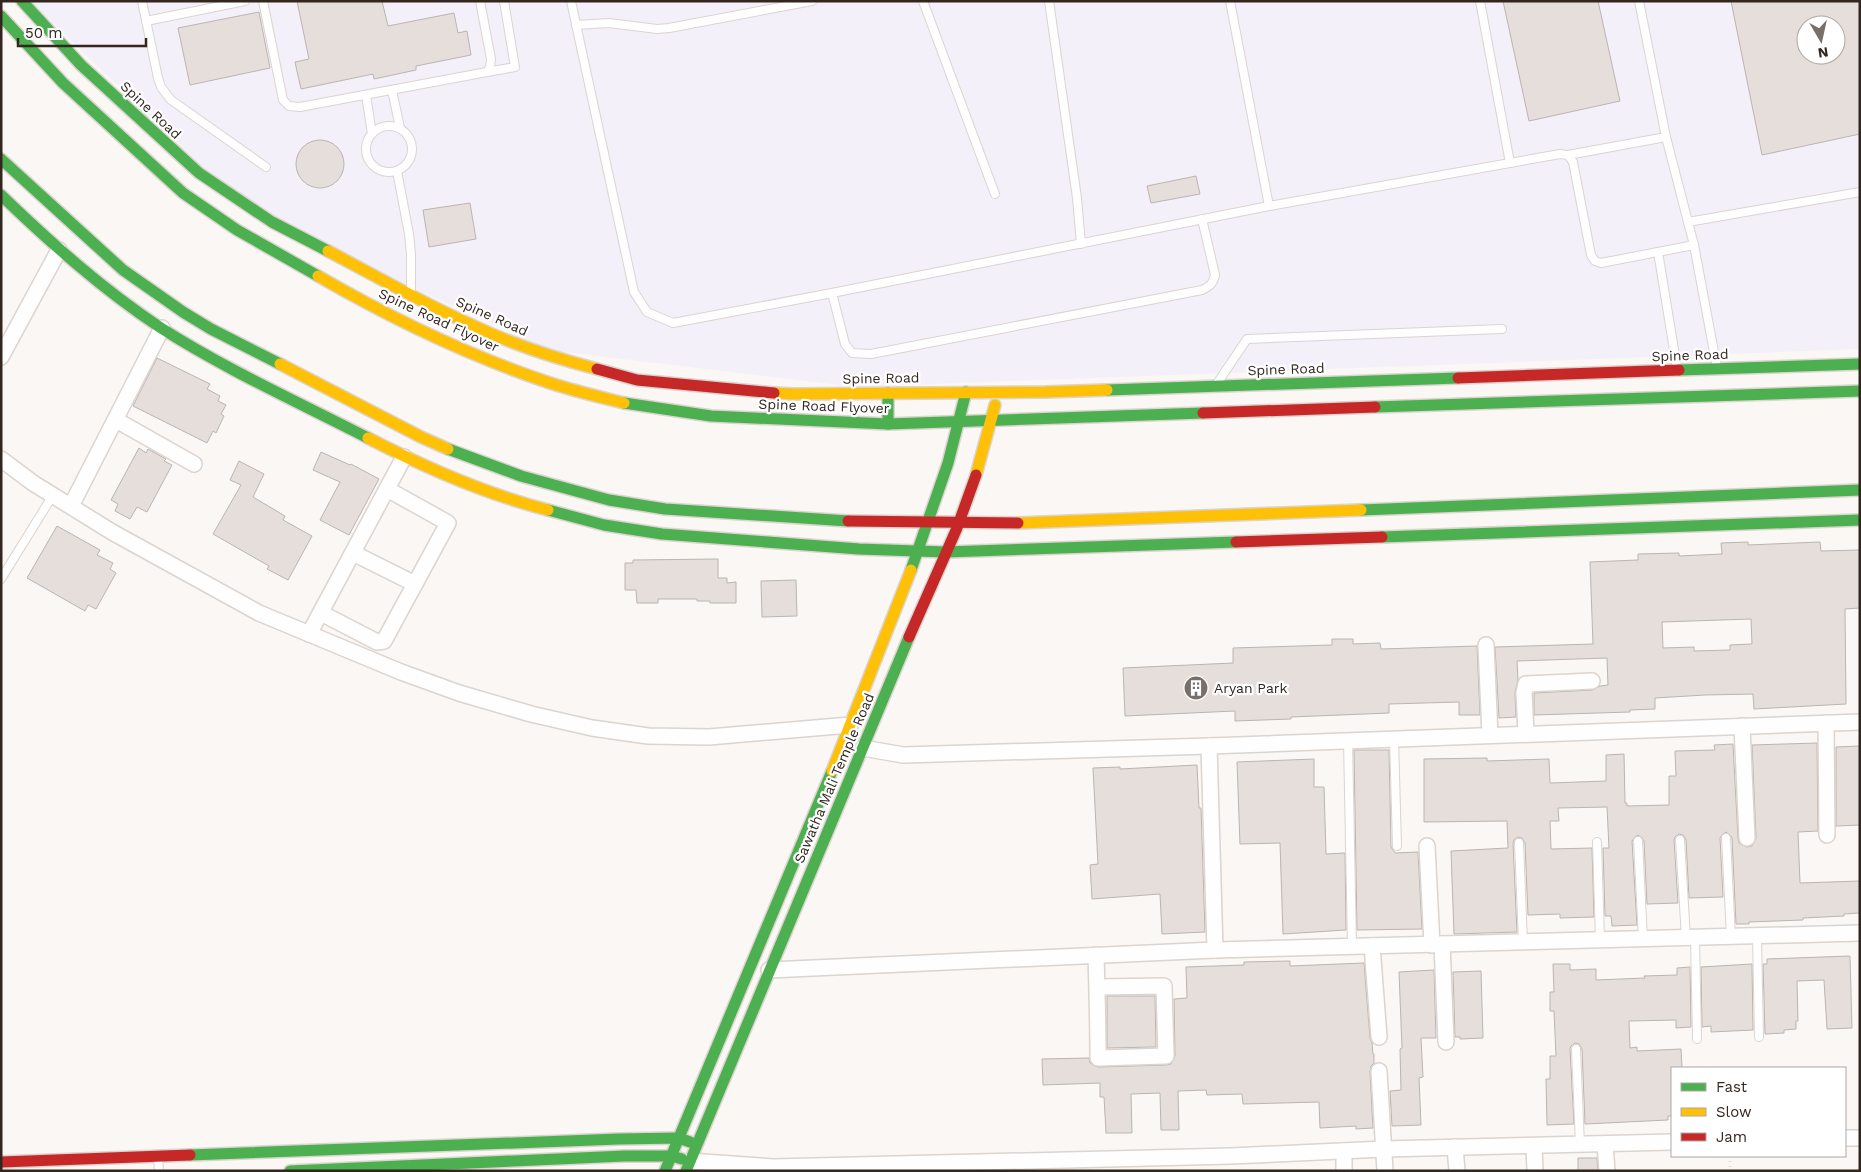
<svg xmlns="http://www.w3.org/2000/svg" width="1861" height="1172" viewBox="0 0 1861 1172" font-family="'Work Sans',sans-serif">
  <style>
    .industrial { fill: #f4f0f9; fill-rule: evenodd }
    .building { fill: #e6deda; stroke: #bbb4b0; fill-rule: evenodd }
    .lines { fill: none; stroke-linecap: round; stroke-linejoin: round }
    .lane-casing { stroke: #dbd4cf; stroke-width: 10 }
    .street-casing { stroke: #dbd4cf; stroke-width: 18 }
    .fast-casing { stroke: #dbd4cf; stroke-width: 14 }
    .slow-casing { stroke: #dbd4cf; stroke-width: 14 }
    .jam-casing { stroke: #dbd4cf; stroke-width: 14 }
    .path { stroke: #dedddc; stroke-width: 3; stroke-dasharray: 1 4; stroke-linecap: butt }
    .lane { stroke: #fefefe; stroke-width: 8 }
    .street { stroke: #fefefe; stroke-width: 15 }
    .fast { stroke: #4caf50; stroke-width: 11 }
    .slow { stroke: #ffc107; stroke-width: 11 }
    .jam { stroke: #c62828; stroke-width: 11 }
    .labels { text-anchor: middle; dominant-baseline: central; stroke-width: 4.5; stroke-linejoin: round; paint-order: stroke }
    .street-label { font-size: 14px; fill: #32261f; stroke: #fff }
    .poi-label { font-size: 14px; fill: #32261f; stroke: #fff; text-anchor: start }
  </style>
  <rect width="100%" height="100%" fill="#faf7f5"/>
  <path class="industrial" d="M30,1H1860V349L856,387L548,350L252,214ZM1806,25H1836V55H1806Z"/>
  <g class="building">
    <polygon points="297,1 382,1 388,26 454,13 458,33 467,31 471,55 416,66 416,70 374,79 373,74 301,89 295,62 309,59"/>
    <polygon points="1503,1 1598,1 1620,101 1529,121"/>
    <path d="M1731,1H1860V134L1762,155ZM1806,25H1836V55H1806Z"/>
    <polygon points="259,12 270,68 190,85 178,28"/>
    <circle cx="320" cy="164" r="24"/>
    <polygon points="1196,176 1200,194 1151,203 1147,186"/>
    <polygon points="470,203 476,239 429,247 423,210"/>
    <polygon points="157,358 210,384 207,389 220,396 218,401 226,405 221,414 224,416 216,433 213,431 207,443 133,406"/>
    <polygon points="139,448 146,453 148,449 166,459 164,461 172,465 147,512 137,507 130,519 115,511 118,504 111,500"/>
    <polygon points="321,452 350,465 351,464 379,479 349,535 320,520 340,482 313,470"/>
    <polygon points="239,461 264,474 253,497 285,516 283,520 312,536 288,580 267,569 269,566 213,534 241,485 230,480"/>
    <polygon points="57,526 100,550 97,555 113,563 110,569 116,573 96,609 88,605 85,611 27,578"/>
    <path d="M1748,542V545L1820,542L1821,551L1860,550V608L1845,609L1846,704L1754,709L1753,694L1705,695L1655,698V709L1630,710V712L1534,715V693L1592,690L1600,686L1608,685L1607,658L1517,661L1518,680L1515,693L1516,717L1499,718L1495,647L1593,644L1590,562L1638,560V554L1679,553V556L1722,554L1721,543ZM1751,619L1752,644L1730,645V650L1694,651V647L1663,648L1662,622Z"/>
    <polygon points="718,559 718,578 727,578 727,583 736,582 736,603 710,603 710,601 697,601 697,599 658,599 658,603 637,603 636,590 625,590 625,563 633,563 633,560"/>
    <polygon points="796,580 797,616 762,617 761,581"/>
    <polygon points="1332,639 1353,639 1353,644 1380,643 1381,649 1477,646 1480,715 1459,715 1459,702 1389,704 1389,713 1291,717 1291,719 1235,721 1235,711 1125,716 1123,668 1233,663 1233,648 1332,645"/>
    <polygon points="1817,743 1818,831 1798,832 1800,883 1860,881 1860,913 1844,914 1844,916 1803,918 1803,920 1749,922 1749,924 1736,924 1732,838 1730,835 1726,832 1723,834 1720,838 1723,897 1689,898 1686,840 1683,835 1679,834 1675,837 1674,840 1678,903 1647,904 1644,841 1642,838 1638,835 1635,837 1632,841 1637,925 1612,926 1611,916 1605,916 1603,848 1609,848 1607,807 1558,808 1559,821 1550,821 1551,849 1592,848 1594,917 1560,918 1560,914 1528,915 1525,843 1522,838 1518,837 1514,840 1513,843 1517,932 1454,934 1451,851 1508,848 1507,821 1424,822 1424,759 1487,758 1487,761 1549,759 1550,783 1606,781 1606,755 1624,754 1625,803 1627,803 1627,806 1669,805 1669,776 1676,776 1675,751 1715,750 1714,745 1733,744 1738,838 1739,843 1747,847 1752,846 1756,838 1752,745"/>
    <polygon points="1860,746 1860,825 1836,826 1836,747"/>
    <polygon points="1354,750 1389,750 1391,847 1395,853 1418,852 1422,929 1357,930"/>
    <polygon points="1314,759 1314,787 1324,787 1326,854 1345,853 1346,930 1283,934 1280,843 1240,844 1237,762"/>
    <polygon points="1197,765 1199,808 1201,808 1205,932 1162,934 1160,894 1092,899 1090,865 1098,864 1093,768 1120,767 1120,769"/>
    <polygon points="1850,956 1852,1028 1827,1029 1824,980 1797,981 1798,1021 1796,1021 1796,1029 1784,1030 1784,1033 1765,1034 1763,964 1767,964 1767,959"/>
    <polygon points="1290,961 1290,966 1364,963 1370,1038 1372,1043 1373,1054 1374,1054 1374,1063 1371,1066 1370,1072 1373,1128 1356,1129 1356,1126 1320,1128 1319,1102 1243,1104 1242,1094 1207,1095 1206,1090 1178,1091 1179,1130 1161,1130 1160,1093 1131,1094 1132,1133 1106,1133 1104,1097 1100,1097 1100,1083 1043,1085 1042,1059 1089,1058 1090,1063 1098,1067 1166,1065 1171,1064 1175,1056 1174,999 1187,998 1186,967 1244,965 1244,962"/>
    <polygon points="1553,964 1570,964 1570,970 1596,969 1596,980 1645,978 1644,976 1677,975 1677,968 1690,967 1691,1027 1676,1028 1676,1020 1629,1021 1630,1048 1637,1047 1637,1051 1681,1049 1682,1068 1672,1068 1672,1116 1668,1116 1668,1120 1585,1124 1582,1049 1579,1044 1575,1043 1571,1046 1570,1049 1574,1124 1547,1125 1546,1079 1550,1079 1550,1056 1556,1056 1554,1011 1550,1011 1550,992 1554,992"/>
    <polygon points="1752,964 1753,1030 1711,1032 1711,1026 1702,1027 1701,967"/>
    <polygon points="1434,970 1436,1038 1421,1038 1423,1077 1419,1078 1421,1125 1392,1126 1390,1091 1401,1090 1400,1049 1402,1048 1399,972"/>
    <polygon points="1481,971 1483,1038 1460,1039 1460,1037 1455,1037 1453,972"/>
    <polygon points="1107,996 1155,996 1156,1047 1107,1048"/>
    <polygon points="1578,1158 1597,1158 1598,1171 1578,1171"/>
  </g>
  <g class="lines">
    <defs>
      <g id="lane">
        <polyline points="142,1 158,78 161,87 171,100 266,167"/>
        <polyline points="263,1 283,100 289,106 300,107 487,72 490,67 491,59 480,1"/>
        <polyline points="571,1 634,292 647,312 673,323 832,293 1269,206"/>
        <polyline points="923,1 995,194"/>
        <polyline points="1049,1 1077,198 1081,244"/>
        <polyline points="1230,1 1269,206 1560,154 1568,155 1573,162 1591,255 1595,261 1601,263 1694,245 1688,222"/>
        <polyline points="1480,1 1510,163"/>
        <polyline points="1639,1 1666,137 1688,222 1860,192"/>
        <polyline points="146,21 245,1"/>
        <polyline points="576,25 609,23 657,29 669,28 812,1"/>
        <polyline points="487,72 515,67 504,1"/>
        <polyline points="392,90 400,128"/>
        <polyline points="366,95 372,134"/>
        <circle cx="389" cy="149" r="23"/>
        <polyline points="1568,155 1666,137"/>
        <polyline points="397,171 409,234 411,254 411,292"/>
        <polyline points="1694,245 1717,368"/>
        <polyline points="1658,252 1677,368"/>
        <path d="M832,293L845,344L852,353L871,354L1202,290C1210,286 1213,284 1215,275L1202,219"/>
        <polyline points="1218,382 1247,339 1502,329"/>
        <polyline points="1,579 53,495"/>
        <polyline points="1394,738 1397,846"/>
        <polyline points="1348,740 1352,947"/>
        <polyline points="1726,838 1731,937"/>
        <polyline points="1680,840 1686,938"/>
        <polyline points="1638,841 1643,939"/>
        <polyline points="1597,842 1600,940"/>
        <polyline points="1519,843 1523,942"/>
        <polyline points="1757,936 1759,1037"/>
        <polyline points="1695,937 1697,1039"/>
        <polyline points="1576,1049 1580,1145"/>
        <polyline points="158,1157 159,1171"/>
      </g>
      <g id="street">
        <polyline points="1,357 59,250"/>
        <polyline points="116,420 194,464"/>
        <polyline points="1,459 33,483 112,532 259,613 401,672 459,693 531,714 592,728 648,736 709,737 850,725"/>
        <polyline points="71,506 162,328"/>
        <polyline points="353,553 415,584"/>
        <polyline points="321,613 377,642 384,641 448,523 387,489"/>
        <polyline points="309,634 404,457"/>
        <polyline points="1486,645 1490,735"/>
        <polyline points="1826,723 1827,835"/>
        <polyline points="1742,726 1747,838"/>
        <polyline points="1526,733 1524,693 1526,684 1592,681"/>
        <polyline points="1209,746 1215,950"/>
        <polyline points="863,748 903,755 1209,746 1860,722"/>
        <polyline points="1427,846 1432,945"/>
        <polyline points="1442,944 1446,1042"/>
        <polyline points="1372,946 1379,1037"/>
        <path d="M1096,955C1097,989 1098,1024 1098,1058L1166,1056L1164,986L1097,987"/>
        <polyline points="769,970 1215,950 1860,933"/>
        <polyline points="1379,1071 1385,1171"/>
        <polyline points="1845,1138 1860,1138"/>
        <polyline points="1605,1144 1607,1171"/>
        <polyline points="1534,1146 1535,1171"/>
        <polyline points="1455,1147 1457,1171"/>
        <polyline points="1344,1151 1344,1171"/>
        <polyline points="690,1161 773,1167 1231,1156 1384,1149 1672,1142"/>
      </g>
      <g id="fast">
        <polyline points="22,1 81,65 199,173 272,222 328,251"/>
        <polyline points="1,16 63,83 183,193 237,230 318,276"/>
        <polyline points="1,159 123,270 183,312 211,329 280,364"/>
        <path d="M1,195C51,243 102,289 161,328C225,369 300,403 368,438"/>
        <polyline points="1679,370 1860,364"/>
        <polyline points="1107,390 1458,378"/>
        <polyline points="888,393 888,424"/>
        <polyline points="624,403 711,416 888,424 1203,413"/>
        <polyline points="1375,407 1860,391"/>
        <polyline points="448,449 521,476 609,500 665,509 848,521"/>
        <polyline points="548,510 604,525 662,534 859,549 946,552 1236,542"/>
        <polyline points="1361,510 1860,490"/>
        <polyline points="1382,537 1860,520"/>
        <polyline points="911,570 948,463 966,392"/>
        <polyline points="190,1155 619,1139 679,1138 690,1142"/>
        <polyline points="290,1171 624,1156 672,1156 682,1159"/>
        <polyline points="665,1171 832,771"/>
        <polyline points="686,1171 909,637"/>
      </g>
      <g id="slow">
        <path d="M328,251C376,276 424,304 474,326C514,345 555,358 597,369"/>
        <path d="M318,276C389,317 472,357 550,383C574,391 600,397 624,403"/>
        <polyline points="280,364 421,437 448,449"/>
        <polyline points="774,393 793,394 1045,392 1107,390"/>
        <path d="M368,438C426,468 485,494 548,510"/>
        <polyline points="976,475 995,405"/>
        <polyline points="1018,523 1361,510"/>
        <polyline points="832,771 911,570"/>
      </g>
      <g id="jam">
        <polyline points="597,369 637,380 774,393"/>
        <polyline points="1458,378 1679,370"/>
        <polyline points="1203,413 1375,407"/>
        <polyline points="848,521 1018,523"/>
        <polyline points="1236,542 1382,537"/>
        <polyline points="909,637 957,528 976,475"/>
        <polyline points="1,1162 190,1155"/>
      </g>
    </defs>
    <use href="#lane" class="lane-casing"/>
    <use href="#street" class="street-casing"/>
    <use href="#fast" class="fast-casing"/>
    <use href="#slow" class="slow-casing"/>
    <use href="#jam" class="jam-casing"/>
    <polyline class="path" points="1730,1156 1730,1171"/>
    <use href="#lane" class="lane"/>
    <use href="#street" class="street"/>
    <use href="#fast" class="fast"/>
    <use href="#slow" class="slow"/>
    <use href="#jam" class="jam"/>
  </g>
  <defs>
    <symbol id="building-disc" viewBox="-11 -11 22 22"><circle r="9.5" fill="#786f6a" stroke="#fff"/><path d="M-4-6H4V6H1V3H-1V6H-4ZM-2.5-4.3h1.7v1.8h-1.7ZM.8-4.3h1.7v1.8H.8ZM-2.5-1h1.7V.8h-1.7ZM.8-1h1.7V.8H.8Z" fill="#fff"/></symbol>
  </defs>
  <g fill-rule="evenodd">
    <use href="#building-disc" x="1182" y="674" width="28" height="28"/>
  </g>
  <g class="labels">
    <g class="street-label">
      <text transform="translate(151 110) rotate(43)">Spine Road</text>
      <text transform="translate(492 316) rotate(24)">Spine Road</text>
      <text transform="translate(439 320) rotate(25)">Spine Road Flyover</text>
      <text transform="translate(1690 355) rotate(-2)">Spine Road</text>
      <text transform="translate(1286 369) rotate(-2)">Spine Road</text>
      <text transform="translate(881 378) rotate(-1)">Spine Road</text>
      <text transform="translate(824 406) rotate(2)">Spine Road Flyover</text>
      <text transform="translate(834 778) rotate(-67)">Sawatha Mali Temple Road</text>
    </g>
    <g class="poi-label">
      <text x="1214" y="688">Aryan Park</text>
    </g>
  </g>
  <rect width="1861" height="1172" fill="none" stroke="#32261f" stroke-width="5"/>
  <rect x="1671" y="1067" width="175" height="90" fill="#ffffff" stroke="#ada8a5"/>
  <rect x="1681" y="1083" width="25" height="8" fill="#4caf50" stroke="#ada8a5"/>
  <text x="1716" y="1092" font-size="15" fill="#32261f">Fast</text>
  <rect x="1681" y="1108" width="25" height="8" fill="#ffc107" stroke="#ada8a5"/>
  <text x="1716" y="1117" font-size="15" fill="#32261f">Slow</text>
  <rect x="1681" y="1133" width="25" height="8" fill="#c62828" stroke="#ada8a5"/>
  <text x="1716" y="1142" font-size="15" fill="#32261f">Jam</text>
  <g transform="translate(1821 40) rotate(171)"><circle r="24" fill="#ffffff" stroke="#ada8a5"/>
  <path d="M0-4L9 19L0 12L-9 19Z" fill="#786f6a"/>
  <text y="-8" font-size="14" font-weight="bold" text-anchor="middle" fill="#32261f">N</text>
  </g>
  <path d="M18 38v8h128v-8" fill="none" stroke="#32261f" stroke-width="2.5"/>
  <text x="25" y="38" font-size="15" fill="#32261f" stroke="#ffffff" stroke-width="4" paint-order="stroke">50 m</text>
</svg>
